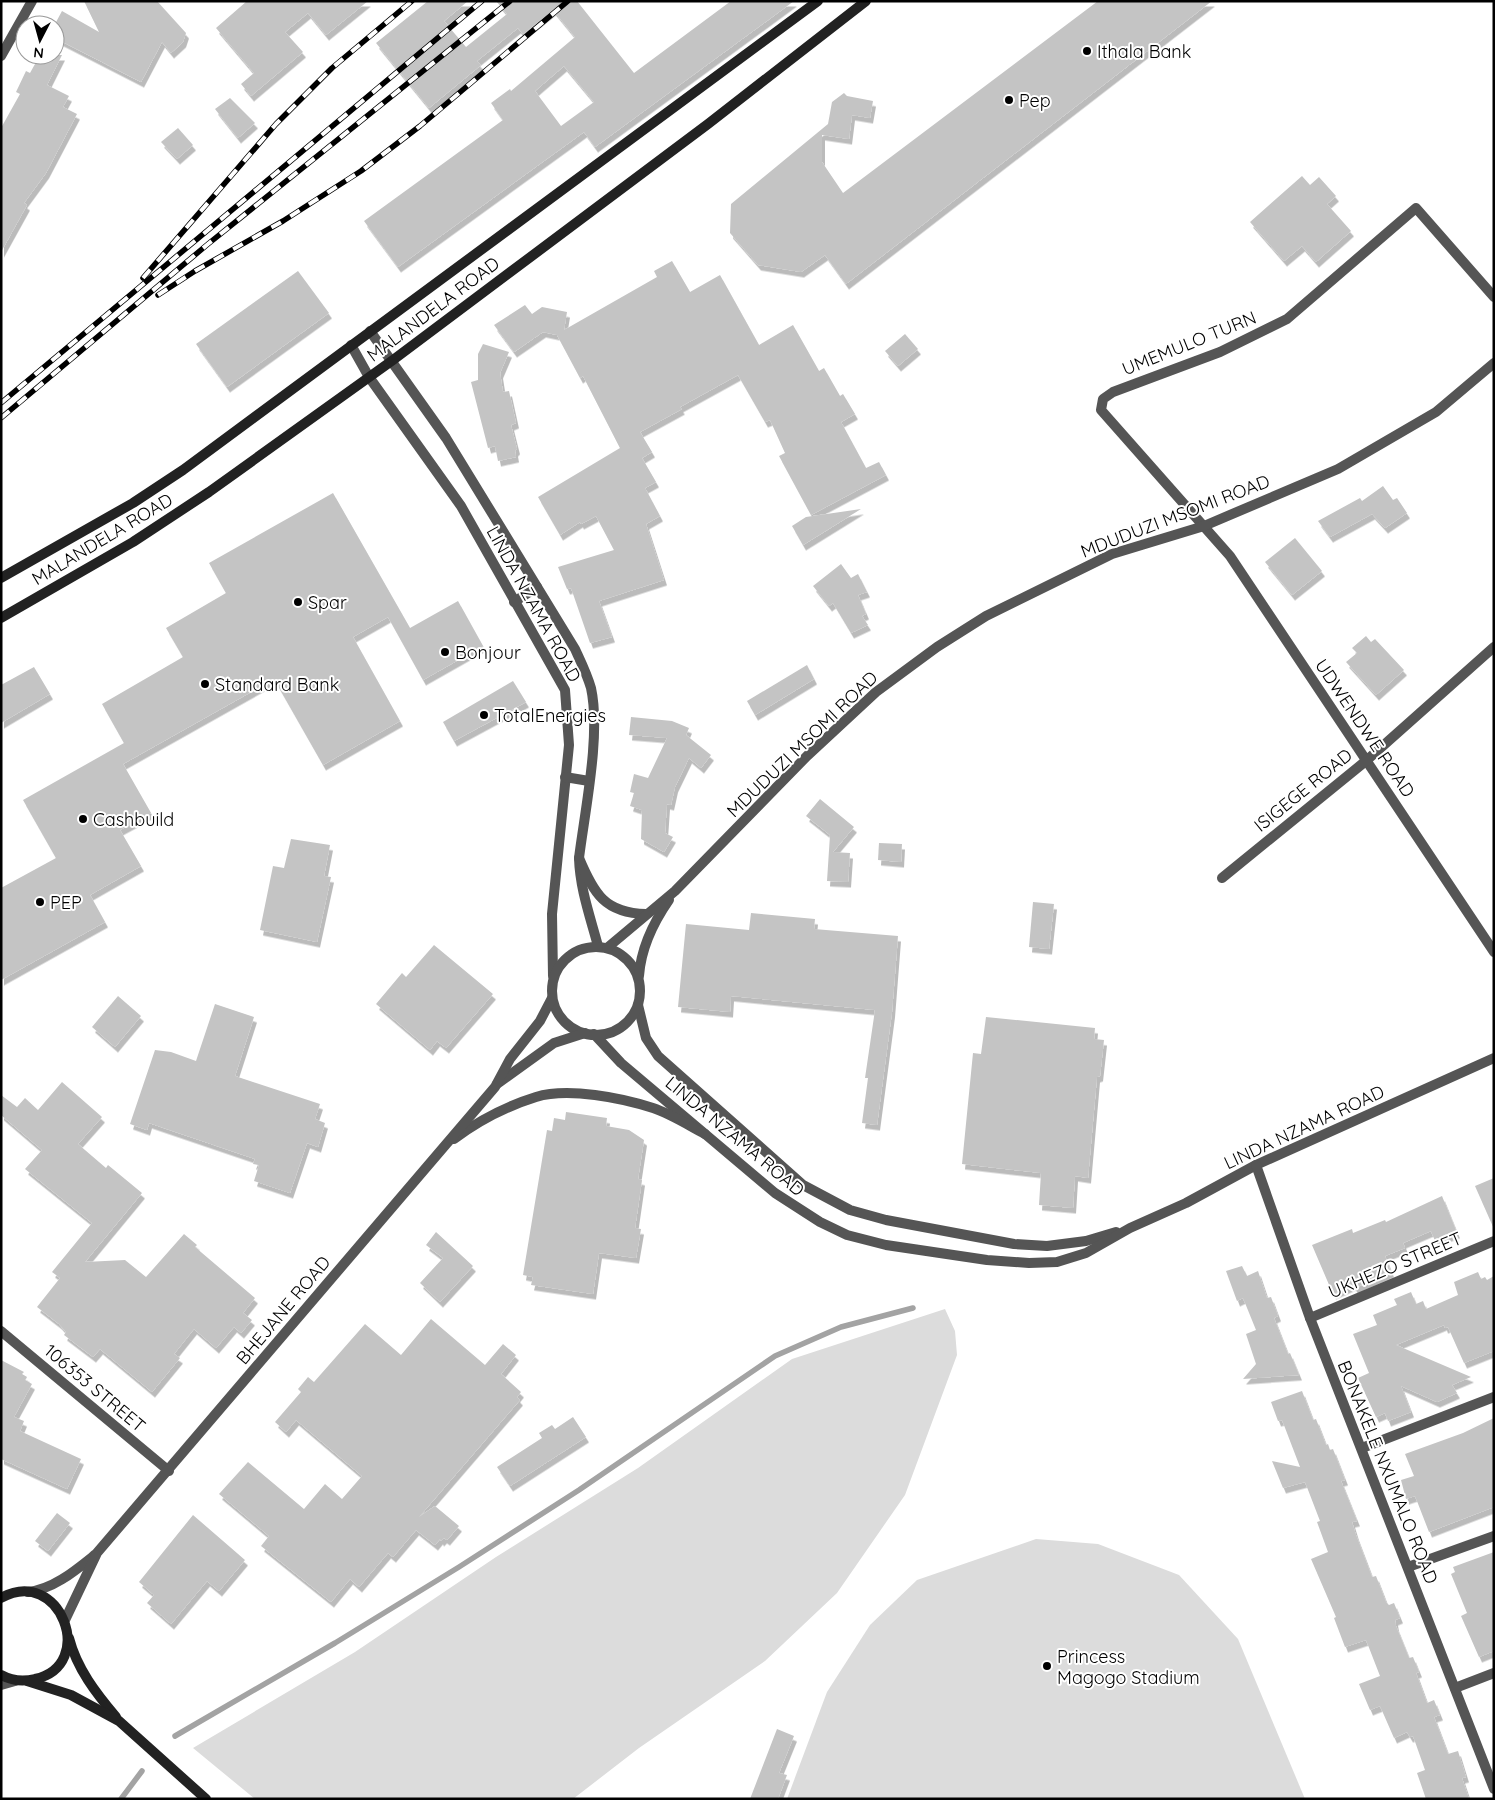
<svg xmlns="http://www.w3.org/2000/svg" width="1495" height="1800" viewBox="0 0 1495 1800" font-family="Quicksand,sans-serif">
  <style>
    .green { fill: #dcdcdc }
    .lines { fill: none; stroke-linecap: round; stroke-linejoin: round }
    .stream { stroke: #a3a3a3; stroke-width: 5.5 }
    .building { fill: #c4c4c4; fill-rule: evenodd; filter: url(#shadow) }
    .minor { stroke: #555; stroke-width: 10 }
    .tertiary { stroke: #555; stroke-width: 10 }
    .secondary { stroke: #222; stroke-width: 10 }
    .rail-casing { stroke: #000; stroke-width: 5.5 }
    .rail { stroke: #fff; stroke-width: 4; stroke-dasharray: 11; stroke-linecap: butt }
    .poi-dot { fill: #000; stroke: #fff; stroke-width: 2 }
    .labels { text-anchor: middle; dominant-baseline: central; stroke-width: 4; stroke-linejoin: round; paint-order: stroke }
    .poi-label { font-size: 18px; fill: #000; stroke: #fff; text-anchor: start }
    .street-label { font-size: 18px; fill: #000; stroke: #fff }
  </style>
  <defs>
    <filter id="shadow"><feDropShadow dx="3" dy="5.5" stdDeviation="0" flood-color="#0004"/></filter>
  </defs>
  <rect width="100%" height="100%" fill="#fff"/>
  <g class="green">
    <polygon points="945,1309 955,1331 957,1355 905,1495 837,1593 765,1661 639,1748 573,1799 255,1799 193,1748 355,1652 496,1557 638,1468 792,1359"/>
    <polygon points="1036,1539 1098,1544 1179,1575 1238,1639 1305,1799 787,1799 827,1692 870,1625 917,1580"/>
  </g>
  <g class="lines">
    <g class="stream">
      <polyline points="175,1736 335,1643 459,1567 579,1490 775,1356 841,1327 913,1308"/>
      <polyline points="121,1799 142,1771"/>
    </g>
  </g>
  <g class="building">
    <polygon points="84,1 157,1 186,33 183,42 171,53 162,42 141,82 55,38 55,24 62,11 99,32"/>
    <polygon points="247,1 368,1 326,35 308,13 285,32 303,52 251,96 241,84 254,73 216,28"/>
    <path d="M428,1H468L444,21L466,47L507,14L496,1H577L634,73L731,1H794L595,147L584,132L398,267L364,221L503,120L491,103L510,89L511,91L575,37L553,10L523,34L518,28L477,61L481,65L429,108L376,43ZM564,66L594,102L561,126L535,91Z"/>
    <polygon points="1098,1 1212,1 846,284 825,255 801,272 758,265 730,233 731,204 828,124 832,102 844,93 847,96 873,101 870,118 852,115 849,139 822,135 822,162 843,193"/>
    <polygon points="40,55 62,55 47,85 69,96 63,107 77,114 46,173 24,203 27,205 1,252 1,128 20,94 16,92 26,71 30,73"/>
    <polygon points="230,98 255,123 238,138 215,109"/>
    <polygon points="178,128 193,145 177,159 161,142"/>
    <polygon points="1302,176 1310,185 1319,177 1336,196 1327,204 1351,231 1316,262 1302,246 1284,261 1250,222"/>
    <polygon points="672,261 690,292 720,275 759,345 793,325 819,371 824,368 840,396 843,394 855,414 841,422 866,468 879,462 886,475 811,515 779,456 785,453 770,420 765,422 738,375 680,407 682,409 640,432 652,452 642,458 656,482 645,488 660,516 646,524 664,580 599,601 612,637 590,643 571,588 567,589 558,567 614,550 596,516 581,524 580,522 560,535 538,497 620,448 583,376 580,378 557,335 543,332 514,352 494,325 525,305 532,314 542,307 567,312 564,330 657,277 654,271"/>
    <polygon points="298,271 329,313 227,387 196,344"/>
    <polygon points="905,334 918,349 898,366 885,351"/>
    <polygon points="483,344 509,352 500,373 503,392 509,391 516,423 511,425 517,449 515,451 516,457 498,461 495,446 488,448 471,382 478,380 478,354"/>
    <polygon points="1383,486 1393,500 1397,498 1407,513 1385,528 1372,514 1330,537 1318,521 1360,498 1362,501"/>
    <polygon points="333,493 410,628 458,601 483,646 423,680 388,617 353,637 400,721 323,765 274,679 123,764 151,813 120,830 141,866 90,895 105,922 1,980 1,888 56,858 23,800 124,743 102,704 183,657 166,628 226,593 209,563"/>
    <polygon points="861,509 803,545 792,526 806,517"/>
    <polygon points="1295,538 1322,571 1292,595 1265,562"/>
    <polygon points="841,564 851,578 858,574 867,592 858,595 866,614 862,616 868,625 851,633 833,603 829,606 813,586"/>
    <polygon points="1366,636 1371,642 1375,639 1404,670 1376,695 1346,662 1357,653 1352,648"/>
    <polygon points="807,665 814,679 755,715 747,701"/>
    <polygon points="34,667 50,694 1,723 1,685"/>
    <polygon points="513,681 526,702 454,741 443,722"/>
    <polygon points="631,717 672,721 689,728 686,735 711,755 701,768 689,758 675,787 671,805 667,804 665,833 673,837 664,852 641,839 642,810 630,806 634,793 630,792 634,774 648,778 667,738 629,735"/>
    <polygon points="820,799 854,827 833,852 850,853 848,882 827,881 830,835 806,816"/>
    <polygon points="291,839 330,845 324,876 331,877 317,942 260,930 273,866 284,868"/>
    <polygon points="879,843 902,844 901,862 878,860"/>
    <polygon points="1033,902 1054,904 1049,949 1029,947"/>
    <polygon points="751,913 815,919 814,929 898,936 892,1012 877,1125 862,1123 868,1078 865,1078 875,1010 731,996 730,1012 678,1007 686,924 749,930"/>
    <polygon points="434,945 493,994 446,1048 437,1041 430,1050 376,1004 402,973 406,977"/>
    <polygon points="118,996 141,1016 115,1047 92,1027"/>
    <polygon points="215,1004 254,1017 235,1076 320,1104 315,1119 325,1123 318,1147 307,1143 290,1193 254,1181 259,1165 253,1164 255,1159 149,1123 147,1130 130,1124 155,1050 171,1052 196,1061"/>
    <polygon points="986,1017 1095,1028 1094,1039 1104,1040 1100,1076 1097,1077 1088,1178 1075,1176 1073,1208 1039,1205 1041,1173 962,1164 973,1053 981,1054"/>
    <polygon points="62,1082 102,1117 78,1144 106,1168 108,1165 142,1193 85,1262 125,1260 146,1277 184,1234 197,1245 195,1247 255,1298 243,1313 252,1320 241,1333 234,1327 216,1348 194,1329 174,1354 180,1358 152,1392 100,1349 93,1357 64,1335 66,1332 59,1324 37,1307 60,1278 52,1272 92,1223 25,1169 42,1150 1,1115 1,1095 17,1107 25,1098 38,1110"/>
    <polygon points="566,1112 607,1118 606,1126 629,1130 644,1140 638,1179 642,1180 635,1228 641,1229 636,1258 599,1253 593,1294 531,1285 533,1277 523,1275 547,1130 552,1131 554,1118 565,1120"/>
    <polygon points="1494,1178 1494,1229 1475,1186"/>
    <polygon points="1442,1196 1457,1233 1435,1241 1431,1231 1403,1243 1405,1248 1385,1256 1391,1272 1355,1288 1353,1285 1333,1294 1312,1245 1352,1229 1353,1233 1385,1220 1386,1222"/>
    <polygon points="436,1232 473,1266 440,1302 420,1283 443,1258 426,1245"/>
    <polygon points="1242,1266 1247,1276 1258,1271 1267,1298 1271,1297 1278,1316 1274,1318 1288,1354 1290,1353 1299,1375 1243,1379 1256,1364 1246,1334 1256,1330 1243,1298 1237,1301 1226,1271"/>
    <polygon points="1478,1272 1481,1279 1485,1277 1487,1280 1494,1276 1494,1351 1464,1363 1448,1327 1445,1328 1444,1325 1396,1345 1471,1377 1452,1385 1457,1393 1437,1402 1401,1386 1411,1412 1388,1421 1385,1413 1376,1417 1358,1378 1369,1373 1353,1334 1377,1325 1373,1315 1397,1305 1394,1299 1411,1292 1416,1304 1423,1301 1426,1309 1458,1295 1454,1282"/>
    <polygon points="431,1319 485,1365 503,1344 516,1355 501,1374 521,1392 517,1397 520,1400 419,1517 435,1506 459,1526 447,1540 444,1538 441,1541 440,1539 435,1545 416,1530 393,1557 388,1553 359,1587 350,1579 331,1602 261,1546 269,1536 219,1494 248,1462 304,1509 325,1484 342,1499 362,1476 296,1420 286,1432 275,1422 301,1392 298,1389 308,1377 314,1382 365,1324 401,1355"/>
    <polygon points="1,1360 24,1372 22,1374 27,1377 25,1380 32,1384 14,1417 24,1421 20,1431 81,1459 67,1489 1,1459"/>
    <polygon points="1302,1391 1313,1420 1316,1419 1326,1445 1328,1444 1330,1450 1333,1449 1345,1480 1341,1481 1357,1521 1352,1522 1356,1535 1372,1577 1376,1576 1386,1602 1389,1605 1394,1603 1400,1618 1395,1620 1396,1626 1409,1658 1413,1657 1419,1672 1416,1673 1427,1703 1434,1700 1440,1715 1434,1717 1448,1754 1458,1751 1466,1777 1462,1778 1469,1799 1426,1799 1417,1773 1425,1770 1413,1736 1410,1737 1407,1732 1394,1738 1380,1706 1370,1710 1359,1684 1380,1676 1366,1640 1345,1647 1334,1618 1336,1617 1311,1559 1328,1552 1317,1522 1320,1521 1305,1482 1283,1488 1272,1461 1300,1467 1282,1420 1278,1421 1271,1402"/>
    <polygon points="573,1417 586,1437 510,1486 497,1467 542,1438 539,1433 552,1425 555,1429"/>
    <polygon points="1494,1418 1494,1507 1429,1532 1415,1496 1406,1499 1401,1480 1414,1476 1405,1454 1463,1433"/>
    <polygon points="57,1513 70,1523 48,1551 35,1541"/>
    <polygon points="193,1515 245,1560 219,1591 207,1581 171,1624 147,1603 154,1595 139,1582"/>
    <polygon points="1494,1552 1494,1651 1479,1657 1461,1616 1467,1613 1451,1574 1455,1572 1453,1567"/>
    <polygon points="777,1729 794,1736 779,1773 787,1775 778,1799 750,1799"/>
  </g>
  <g class="lines">
    <g class="minor">
      <polyline points="1,56 32,1"/>
      <polyline points="1494,297 1416,208 1287,319 1220,352 1113,392 1103,399 1101,410 1230,556 1494,952"/>
      <path d="M370,331L446,438L575,649C581,662 587,674 591,688C601,734 585,810 579,858C580,889 590,916 598,946"/>
      <polyline points="351,345 369,377 461,506 565,690 569,745 552,914 553,976"/>
      <polyline points="514,602 537,587"/>
      <polyline points="565,777 589,781"/>
      <polyline points="1222,878 1367,760 1494,647"/>
      <polyline points="638,1005 646,1038 658,1056 803,1185 850,1210 886,1220 1014,1244 1047,1246 1086,1241 1116,1232"/>
      <polyline points="594,1034 621,1063 775,1193 820,1222 847,1235 886,1245 987,1260 1029,1263 1057,1262 1086,1253 1130,1228 1186,1203 1256,1165 1494,1058"/>
      <polyline points="1256,1165 1310,1318 1494,1789"/>
      <polyline points="1310,1318 1494,1241"/>
      <polyline points="1,1331 169,1471"/>
      <polyline points="1362,1448 1494,1397"/>
      <polyline points="1408,1567 1494,1536"/>
      <polyline points="1455,1688 1494,1673"/>
    </g>
    <g class="tertiary">
      <path d="M579,858C594,894 605,913 646,914"/>
      <circle cx="596" cy="991" r="44"/>
      <polyline points="607,948 675,891 807,756 876,692 937,647 986,616 1112,554 1204,526 1338,469 1436,412 1494,363"/>
      <path d="M639,976C641,948 653,923 669,900"/>
      <polyline points="497,1084 554,1043 585,1033"/>
      <path d="M454,1139C478,1121 507,1106 536,1097C568,1087 622,1098 653,1108C671,1114 688,1125 705,1134"/>
      <path d="M28,1592C54,1589 76,1570 96,1554L495,1087L510,1059L540,1021L552,998"/>
      <polyline points="65,1620 96,1555"/>
      <polyline points="1,1685 15,1681"/>
    </g>
    <g class="secondary">
      <polyline points="1,578 133,503 183,470 818,1"/>
      <polyline points="1,618 133,542 209,492 393,360 708,124 866,1"/>
      <path d="M1,1598C60,1565 98,1665 35,1679C23,1682 12,1681 1,1675"/>
      <path d="M69,1638C77,1669 96,1693 116,1717"/>
      <polyline points="27,1681 71,1695 119,1721 206,1799"/>
    </g>
    <defs>
      <g id="rail">
        <polyline points="143,278 276,124 332,68 412,1"/>
        <polyline points="158,295 195,271 283,221 361,171 420,126 568,1"/>
        <polyline points="1,403 482,1"/>
        <polyline points="1,418 208,244 510,1"/>
      </g>
    </defs>
    <use href="#rail" class="rail-casing"/>
    <use href="#rail" class="rail"/>
  </g>
  <g class="poi-dot">
    <circle cx="1087" cy="51" r="5"/>
    <circle cx="1009" cy="100" r="5"/>
    <circle cx="298" cy="602" r="5"/>
    <circle cx="445" cy="652" r="5"/>
    <circle cx="205" cy="684" r="5"/>
    <circle cx="484" cy="715" r="5"/>
    <circle cx="83" cy="819" r="5"/>
    <circle cx="40" cy="902" r="5"/>
    <circle cx="1047" cy="1666" r="5"/>
  </g>
  <g class="labels">
    <g class="poi-label">
      <text x="1097" y="51">Ithala Bank</text>
      <text x="1019" y="100">Pep</text>
      <text x="308" y="602">Spar</text>
      <text x="455" y="652">Bonjour</text>
      <text x="215" y="684">Standard Bank</text>
      <text x="494" y="715">TotalEnergies</text>
      <text x="93" y="819">Cashbuild</text>
      <text x="50" y="902">PEP</text>
      <text x="1057" y="1656">Princess<tspan x="1057" dy="21">Magogo Stadium</tspan></text>
    </g>
    <g class="street-label">
      <text transform="translate(433 309) rotate(-37)">MALANDELA ROAD</text>
      <text transform="translate(1189 343) rotate(-22)">UMEMULO TURN</text>
      <text transform="translate(1175 516) rotate(-21)">MDUDUZI MSOMI ROAD</text>
      <text transform="translate(102 539) rotate(-31)">MALANDELA ROAD</text>
      <text transform="translate(534 604) rotate(61)">LINDA NZAMA ROAD</text>
      <text transform="translate(1365 728) rotate(56)">UDWENDWE ROAD</text>
      <text transform="translate(802 744) rotate(-44)">MDUDUZI MSOMI ROAD</text>
      <text transform="translate(1303 790) rotate(-39)">ISIGEGE ROAD</text>
      <text transform="translate(1304 1127) rotate(-25)">LINDA NZAMA ROAD</text>
      <text transform="translate(735 1136) rotate(40)">LINDA NZAMA ROAD</text>
      <text transform="translate(1395 1265) rotate(-23)">UKHEZO STREET</text>
      <text transform="translate(283 1310) rotate(-50)">BHEJANE ROAD</text>
      <text transform="translate(95 1388) rotate(40)">106353 STREET</text>
      <text transform="translate(1388 1472) rotate(68)">BONAKELE NXUMALO ROAD</text>
    </g>
  </g>
  <rect width="1495" height="1800" fill="none" stroke="#000000" stroke-width="5"/>
  <g transform="translate(40 40) rotate(186)"><circle r="24" fill="#ffffff" stroke="#999999"/>
  <path d="M0-4L9 19L0 12L-9 19Z" fill="#000000"/>
  <text y="-8" font-size="14" font-weight="bold" text-anchor="middle" fill="#000000">N</text>
  </g>
</svg>
